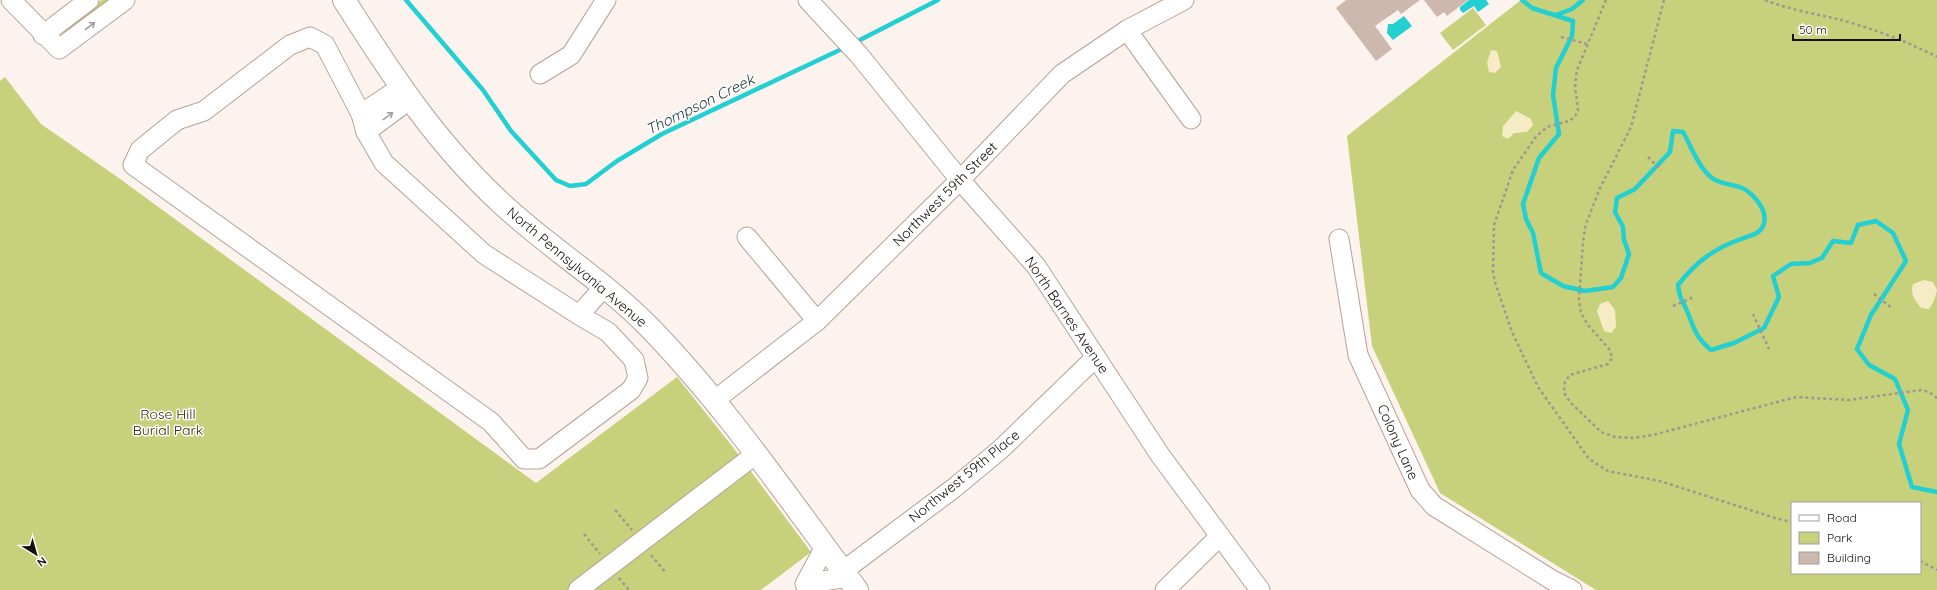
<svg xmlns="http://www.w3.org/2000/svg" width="1937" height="590" viewBox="0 0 1937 590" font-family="Quicksand,sans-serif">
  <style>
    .green { fill: #c7d07b; fill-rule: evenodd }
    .sand { fill: #f5ecc6 }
    .water { fill: #22cfd1 }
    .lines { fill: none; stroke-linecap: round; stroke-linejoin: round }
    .stream { stroke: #22cfd1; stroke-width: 4.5 }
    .building { fill: #cdb8ad }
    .minor-casing { stroke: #b6a397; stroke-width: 21 }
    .major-casing { stroke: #b6a397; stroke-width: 24 }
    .path { stroke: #a09793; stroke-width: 2.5; stroke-dasharray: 3 3; stroke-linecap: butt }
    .minor { stroke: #fff; stroke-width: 19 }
    .major { stroke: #fff; stroke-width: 22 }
    .oneway { stroke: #a29f9d }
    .labels { text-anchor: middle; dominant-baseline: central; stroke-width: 3; stroke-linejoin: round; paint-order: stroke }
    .street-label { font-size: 14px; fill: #160f0b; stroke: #fff }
    .park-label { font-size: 14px; fill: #2d3004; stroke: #fff }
    .water-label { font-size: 15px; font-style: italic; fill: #213b3b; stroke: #fff }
  </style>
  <rect width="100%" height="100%" fill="#fcf3ee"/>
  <g class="green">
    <polygon points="102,0 114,0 66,34 64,32 65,28"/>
    <path d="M1521,0H1937V590H1596L1440,493L1372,346L1347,136ZM1792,503H1920V573H1792Z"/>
    <polygon points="1473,8 1486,25 1453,50 1440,33"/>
    <polygon points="5,77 41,124 116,176 536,483 677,377 732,446 811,552 761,590 0,590 0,81"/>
  </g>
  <g class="sand">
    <polygon points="1491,50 1497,51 1501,67 1495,73 1489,72 1487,63"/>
    <polygon points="1516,111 1531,119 1533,125 1527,132 1514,133 1508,139 1502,136 1503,126"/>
    <path d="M1924,280L1933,282L1937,290L1934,301L1929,309L1921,308C1915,300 1910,295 1913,284Z"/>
    <polygon points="1608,301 1615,310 1616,327 1611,333 1604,331 1597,311 1600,304"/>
  </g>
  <g class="water">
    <polygon points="1469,0 1486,0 1489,4 1478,12 1474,6 1463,13 1460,10 1460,7"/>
    <polygon points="1404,16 1412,26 1393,40 1387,33 1388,24 1393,24"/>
  </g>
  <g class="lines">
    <g class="stream">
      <polyline points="406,0 483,90 511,131 556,180 570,186 586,184 617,161 662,134 846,47"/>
      <path d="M1522,0L1532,8L1573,21L1572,36L1556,68L1553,95L1559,134L1539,158L1523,204L1526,219L1533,233L1541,273L1563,286L1585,291L1613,287L1621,278L1629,254L1624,240L1623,227L1615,212L1617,198L1635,189L1670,152L1673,131L1683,132C1691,146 1698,167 1712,178C1721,185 1737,184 1746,190C1757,198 1769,213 1763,226C1760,234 1749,236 1741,239C1713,249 1696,262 1678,285C1680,302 1682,298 1687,311C1695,330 1695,336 1711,350L1734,343L1764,328L1779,297L1773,276L1791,264L1810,263L1822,258L1833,241L1851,243L1858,225L1876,221L1893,233L1906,261L1871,315L1857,349L1869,365L1895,379L1908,410L1899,444L1912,487L1937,492"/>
      <polyline points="1556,15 1572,9 1583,0"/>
      <polyline points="854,43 938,0"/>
    </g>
  </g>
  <g class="building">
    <polygon points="1346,0 1420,0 1401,14 1398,10 1375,26 1392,49 1376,61 1336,8"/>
    <polygon points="1424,0 1468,0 1447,16 1444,12 1437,17"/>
  </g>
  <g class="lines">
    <defs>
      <g id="minor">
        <polyline points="11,0 59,49 125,0"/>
        <polyline points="808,0 859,55 960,180 1036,266 1160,455 1260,590"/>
        <polyline points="1127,30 1191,119"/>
        <polyline points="43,35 89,0"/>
        <polyline points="540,74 571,55 606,0"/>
        <polyline points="361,114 400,88"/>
        <polyline points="366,132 409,100"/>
        <polyline points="747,237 817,321"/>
        <polyline points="1339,239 1358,355 1420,490 1434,506 1552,580 1572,590"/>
        <polyline points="579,315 484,254 384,163 366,132 361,114 325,45 310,37 290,45 204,111 177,120 140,150 133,165 491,422 524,459 539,459 631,390 638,378 634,360 608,332 579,315 605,286"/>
        <polyline points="715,400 817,321 960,180 1062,74 1127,30 1184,0"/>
        <polyline points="825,547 805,584 848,577"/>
        <polyline points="843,571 954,488 1001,449 1096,357"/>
        <polyline points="578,590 756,454"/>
        <polyline points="1165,590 1220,536"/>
      </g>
      <path id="major" d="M344,0C391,74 436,143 501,203C548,247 604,281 649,327C727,407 790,501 857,590"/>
    </defs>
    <use href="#minor" class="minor-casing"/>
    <use href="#major" class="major-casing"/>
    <g class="path">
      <polyline points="1606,0 1577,70 1575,86 1578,110 1575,117 1569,121 1550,126 1542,131 1535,138 1513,170 1494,225 1493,272 1495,282 1512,332 1538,387 1589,459 1608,471 1660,481 1775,518 1792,522"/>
      <polyline points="1664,0 1631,127 1600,188 1586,224 1583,242 1579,300 1581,313 1588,325 1610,350 1612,358 1608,364 1570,375 1565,382 1564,393 1570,402 1601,432 1615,437 1633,438 1653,435 1796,397 1848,400 1922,390 1929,392 1937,398"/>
      <path d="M1765,0C1787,9 1811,13 1833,18C1866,26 1907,41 1937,57"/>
      <polyline points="1561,37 1587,44"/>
      <polyline points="1648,157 1661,170"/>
      <polyline points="1874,294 1892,308"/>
      <polyline points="1673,306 1694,297"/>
      <polyline points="1753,314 1769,349"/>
      <polyline points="615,510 632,530"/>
      <polyline points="584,534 600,554"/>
      <polyline points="651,555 666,573"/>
      <polyline points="1920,561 1937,570"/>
      <polyline points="619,578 629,590"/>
    </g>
    <use href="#minor" class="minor"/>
    <use href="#major" class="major"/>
  </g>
  <defs><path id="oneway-shaft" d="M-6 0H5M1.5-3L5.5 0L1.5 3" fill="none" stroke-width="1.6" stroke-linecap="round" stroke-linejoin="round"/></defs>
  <g class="oneway">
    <use href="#oneway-shaft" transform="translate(90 26) rotate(-37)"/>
    <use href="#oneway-shaft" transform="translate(388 116) rotate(-36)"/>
  </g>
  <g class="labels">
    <g class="street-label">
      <text transform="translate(945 194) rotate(-45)">Northwest 59th Street</text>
      <text transform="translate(577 267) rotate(40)">North Pennsylvania Avenue</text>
      <text transform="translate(1067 315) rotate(56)">North Barnes Avenue</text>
      <text transform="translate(1398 442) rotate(66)">Colony Lane</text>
      <text transform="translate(964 476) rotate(-39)">Northwest 59th Place</text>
    </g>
    <g class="park-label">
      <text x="168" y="414">Rose Hill<tspan x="168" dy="16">Burial Park</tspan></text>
    </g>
    <g class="water-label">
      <text transform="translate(700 104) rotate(-26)">Thompson Creek</text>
    </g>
  </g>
  <rect x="1791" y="502" width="130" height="72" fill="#ffffff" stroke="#a29f9d"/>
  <rect x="1799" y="515" width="20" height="6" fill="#ffffff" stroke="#a29f9d"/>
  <text x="1827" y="522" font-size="12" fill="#160f0b">Road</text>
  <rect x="1799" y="532" width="20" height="12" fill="#c7d07b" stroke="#a29f9d"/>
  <text x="1827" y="542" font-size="12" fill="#160f0b">Park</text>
  <rect x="1799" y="552" width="20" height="12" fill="#cdb8ad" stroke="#a29f9d"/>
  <text x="1827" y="562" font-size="12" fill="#160f0b">Building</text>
  <g transform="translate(36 554) rotate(143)" stroke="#ffffff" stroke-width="3" paint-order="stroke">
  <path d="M0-3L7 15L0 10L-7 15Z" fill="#160f0b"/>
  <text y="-6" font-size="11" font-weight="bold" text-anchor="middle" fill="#160f0b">N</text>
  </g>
  <path d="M1793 34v6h107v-6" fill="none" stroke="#160f0b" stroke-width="2"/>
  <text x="1799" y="34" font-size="12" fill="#160f0b" stroke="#ffffff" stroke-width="3" paint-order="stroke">50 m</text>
</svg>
